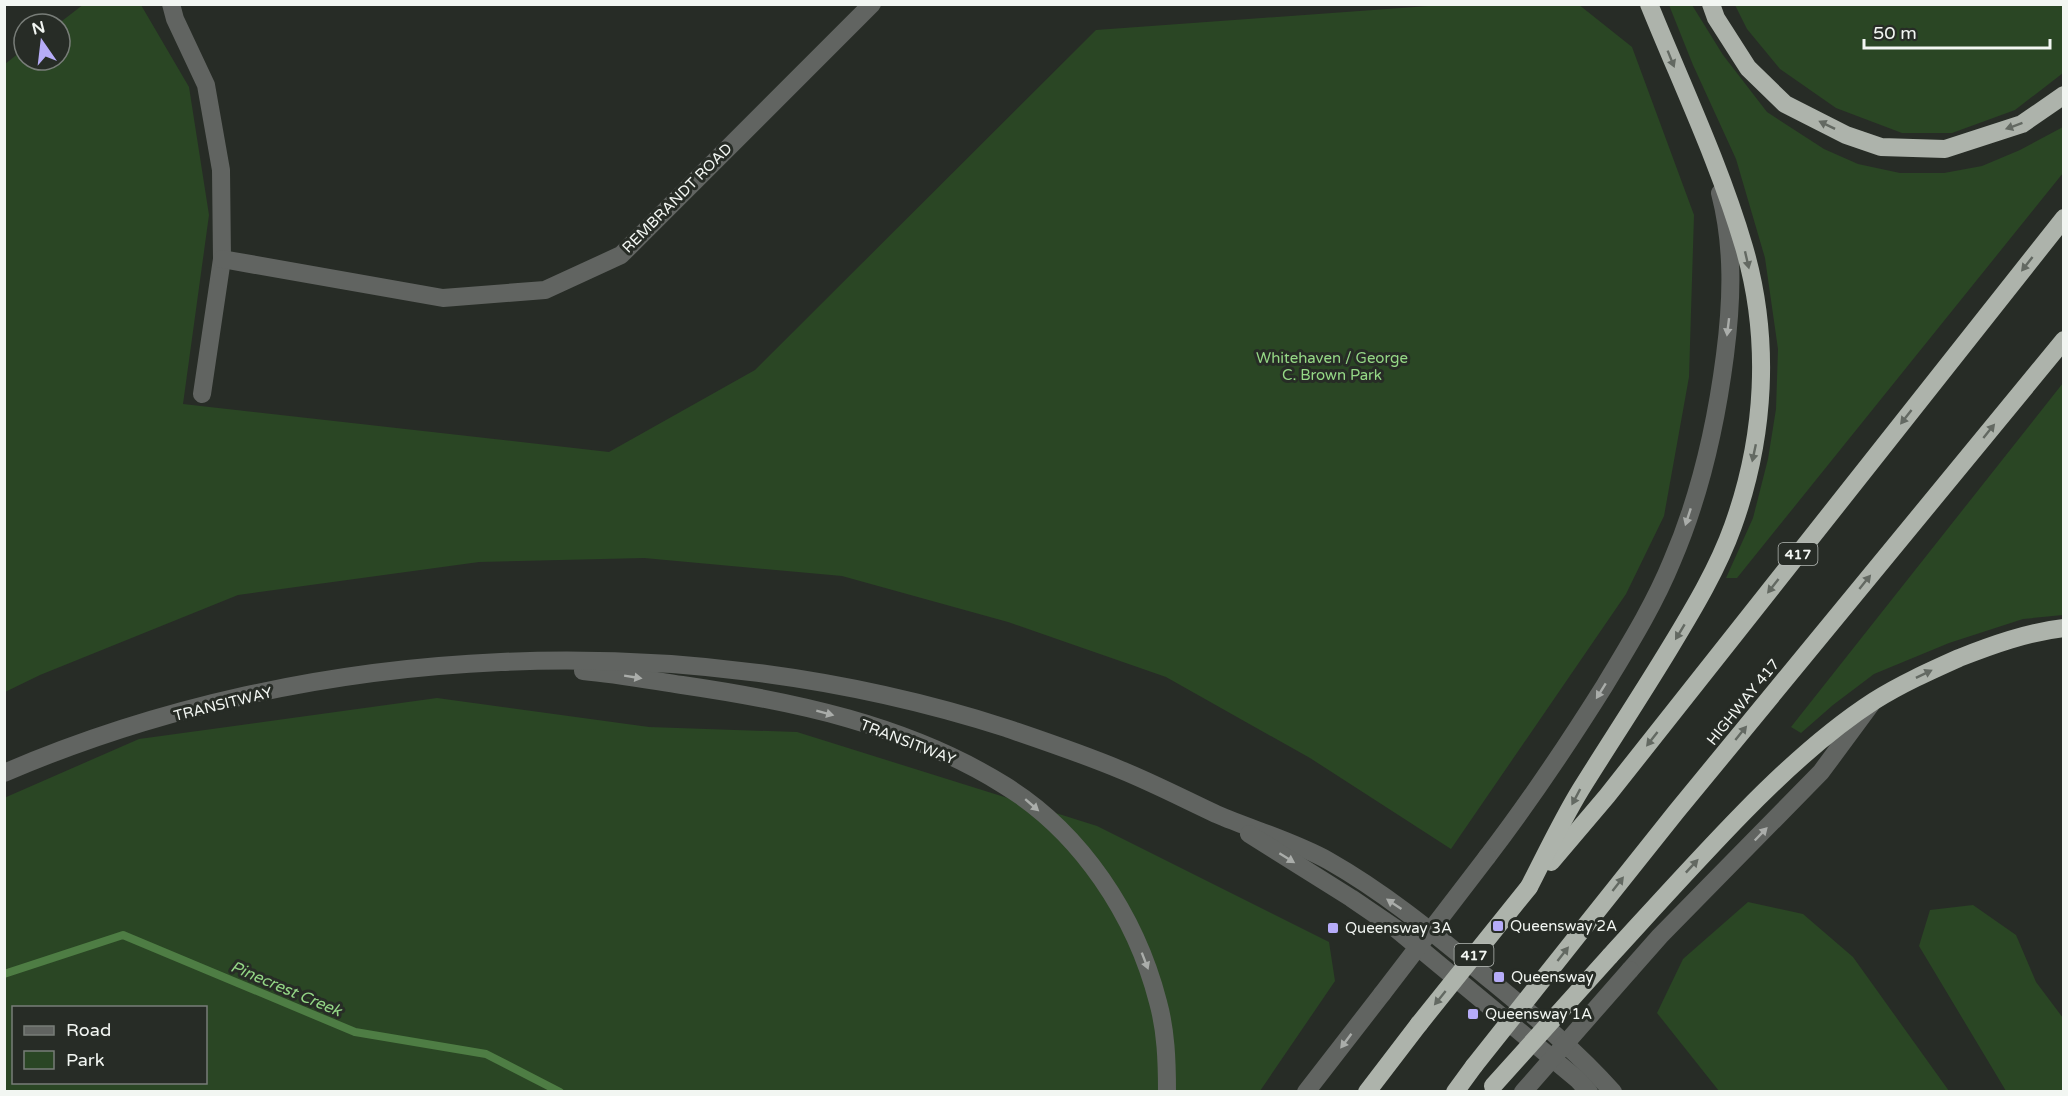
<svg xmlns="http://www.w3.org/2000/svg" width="2068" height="1096" viewBox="0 0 2068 1096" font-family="'Varela Round',sans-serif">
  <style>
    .green { fill: #2a4624; fill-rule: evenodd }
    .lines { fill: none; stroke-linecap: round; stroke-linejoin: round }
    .stream { stroke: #4e7d44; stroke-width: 8 }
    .minor { stroke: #616461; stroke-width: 18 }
    .highway { stroke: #adb3ab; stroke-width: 18 }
    .minor-bridge { stroke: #616461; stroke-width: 18 }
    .highway-bridge { stroke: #adb3ab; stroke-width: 18 }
    .oneway { fill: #636962 }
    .oneway2 { fill: #aaadaa }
    .poi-dot { fill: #b6acf8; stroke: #272c26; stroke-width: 2 }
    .labels { text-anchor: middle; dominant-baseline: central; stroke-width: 6; stroke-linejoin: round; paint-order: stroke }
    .shield { fill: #272c26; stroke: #b5b9b5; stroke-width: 1.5 }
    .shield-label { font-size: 14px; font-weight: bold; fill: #f2f6f2 }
    .street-label { font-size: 15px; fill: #f2f6f2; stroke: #272c26 }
    .park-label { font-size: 15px; fill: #95d886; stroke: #272c26 }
    .poi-label { font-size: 15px; fill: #f2f6f2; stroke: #272c26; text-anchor: start }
    .water-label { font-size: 16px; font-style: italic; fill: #94d786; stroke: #272c26 }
  </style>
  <rect width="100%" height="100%" fill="#272c26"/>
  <g class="green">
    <polygon points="84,4 141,5 189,87 209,215 183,404 609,452 755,370 1096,30 1442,5 1578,4 1632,47 1694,215 1689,377 1664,516 1626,594 1451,849 1310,758 1166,677 1008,622 842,576 644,558 479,562 238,595 40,675 5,692 5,64 24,49 24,60 60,60 60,24 58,24"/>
    <polygon points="1669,5 1692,5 1723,55 1767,112 1824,149 1858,164 1900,173 1944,173 1982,166 2020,150 2063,127 2063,173 1737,578 1726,578 1753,518 1768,459 1776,409 1778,349 1765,258 1736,159 1693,65"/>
    <polygon points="1735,5 2063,5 2063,73 2015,110 1952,133 1902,133 1836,108 1780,69 1747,29"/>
    <polygon points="2063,383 2063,615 2023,619 1949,643 1874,674 1833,705 1801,733 1791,727"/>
    <path d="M437,698L649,727L797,732L1097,826L1329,942L1335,981L1260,1091H5L4,798L139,739ZM14,1008H206V1082H14Z"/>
    <polygon points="1748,902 1803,914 1853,957 1949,1091 1719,1091 1657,1013 1683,959"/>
    <polygon points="1973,905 2016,935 2036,982 2063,1018 2063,1091 2006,1091 1919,946 1930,910"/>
  </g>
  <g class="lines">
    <polyline class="stream" points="4,974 123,935 355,1032 486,1054 560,1092"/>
    <g class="minor">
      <polyline points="171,4 175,19 206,85 221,170 222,259 202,394"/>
      <polyline points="222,259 443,298 545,290 621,255 872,4"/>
      <path d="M583,671C616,674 649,680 682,685C792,701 908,725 1004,785C1081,832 1136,916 1158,1002C1166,1031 1167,1061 1167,1092"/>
      <path d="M4,773C313,640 686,625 1006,728C1044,741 1083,754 1121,770C1153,783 1184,799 1216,814C1253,830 1293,841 1329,861C1382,891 1430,930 1477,969C1524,1008 1572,1046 1613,1092"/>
      <polyline points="1249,834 1351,898 1395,928 1577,1079 1589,1092"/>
      <path d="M1487,857C1529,802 1568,744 1605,685C1629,645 1654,605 1672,561C1700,496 1716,425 1725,355C1732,301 1734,247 1720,193"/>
      <polyline points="1630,970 1660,936 1821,772 1872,703"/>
      <polyline points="1306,1092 1382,994"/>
    </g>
    <g class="highway">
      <polyline points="1711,4 1716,18 1748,68 1785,104 1846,135 1881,147 1945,149 2022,124 2064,95"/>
      <polyline points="1551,862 1607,796 2064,218"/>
      <path d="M1529,887C1546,854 1562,820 1581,789C1611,741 1642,694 1671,646C1694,608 1718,568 1733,526C1765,437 1771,339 1744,247C1720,165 1681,83 1649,4"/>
      <polyline points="1582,930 1676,812 2064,340"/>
      <path d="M1610,956C1654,908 1698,859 1743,813C1783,772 1826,732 1874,701C1901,684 1930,671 1959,658C1992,645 2028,632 2064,628"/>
      <polyline points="1367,1092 1419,1024"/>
      <polyline points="1455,1092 1474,1066"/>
    </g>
    <g class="minor-bridge">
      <polyline points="1382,994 1487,857"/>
      <polyline points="1523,1092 1630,970"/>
    </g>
    <g class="highway-bridge">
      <polyline points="1419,1024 1529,887"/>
      <polyline points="1474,1066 1582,930"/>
      <polyline points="1493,1086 1610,956"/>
    </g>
  </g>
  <defs><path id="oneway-solid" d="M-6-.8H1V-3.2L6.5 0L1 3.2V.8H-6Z" transform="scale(1.5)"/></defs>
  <g class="oneway">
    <use href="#oneway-solid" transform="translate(1671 59) rotate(68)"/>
    <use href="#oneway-solid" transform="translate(1827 125) rotate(-154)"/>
    <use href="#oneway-solid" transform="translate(2014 126) rotate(160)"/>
    <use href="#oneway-solid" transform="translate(1747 260) rotate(77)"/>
    <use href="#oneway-solid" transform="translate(2027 264) rotate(128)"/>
    <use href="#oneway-solid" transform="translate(1906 417) rotate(128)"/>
    <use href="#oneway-solid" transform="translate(1989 431) rotate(-51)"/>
    <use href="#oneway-solid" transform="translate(1754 453) rotate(102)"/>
    <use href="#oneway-solid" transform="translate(1865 582) rotate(-51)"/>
    <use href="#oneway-solid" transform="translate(1773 586) rotate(128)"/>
    <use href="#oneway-solid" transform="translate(1680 632) rotate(121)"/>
    <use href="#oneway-solid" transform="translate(1924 674) rotate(-26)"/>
    <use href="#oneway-solid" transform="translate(1741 733) rotate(-51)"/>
    <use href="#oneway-solid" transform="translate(1652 739) rotate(128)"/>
    <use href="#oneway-solid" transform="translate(1576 797) rotate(118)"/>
    <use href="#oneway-solid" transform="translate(1692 866) rotate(-47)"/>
    <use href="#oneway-solid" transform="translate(1618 884) rotate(-52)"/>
    <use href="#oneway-solid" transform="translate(1563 954) rotate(-52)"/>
    <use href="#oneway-solid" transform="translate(1440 998) rotate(129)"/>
  </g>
  <g class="oneway2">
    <use href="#oneway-solid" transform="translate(1728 327) rotate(97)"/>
    <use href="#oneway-solid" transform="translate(1688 517) rotate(108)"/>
    <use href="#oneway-solid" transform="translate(633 677) rotate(9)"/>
    <use href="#oneway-solid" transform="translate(1601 691) rotate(122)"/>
    <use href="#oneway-solid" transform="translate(825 713) rotate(15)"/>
    <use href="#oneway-solid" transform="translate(1032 805) rotate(41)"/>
    <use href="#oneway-solid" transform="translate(1761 834) rotate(-46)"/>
    <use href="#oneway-solid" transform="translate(1287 858) rotate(32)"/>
    <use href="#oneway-solid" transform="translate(1394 904) rotate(-146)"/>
    <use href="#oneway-solid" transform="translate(1145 961) rotate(69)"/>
    <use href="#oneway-solid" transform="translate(1346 1041) rotate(127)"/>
  </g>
  <g class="poi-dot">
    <rect x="1492" y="920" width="12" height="12" rx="3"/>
    <rect x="1327" y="922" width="12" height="12" rx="3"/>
    <rect x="1493" y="971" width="12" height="12" rx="3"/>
    <rect x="1467" y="1008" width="12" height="12" rx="3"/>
  </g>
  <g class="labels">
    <g class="shield">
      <rect x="1778.5" y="543" width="39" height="22" rx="4.5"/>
      <rect x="1454.5" y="944" width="39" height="22" rx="4.5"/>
    </g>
    <g class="shield-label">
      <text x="1798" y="554">417</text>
      <text x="1474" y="955">417</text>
    </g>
    <g class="street-label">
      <text transform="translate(677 198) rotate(-45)">REMBRANDT ROAD</text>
      <text transform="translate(1743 702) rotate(-51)">HIGHWAY 417</text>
      <text transform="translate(223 704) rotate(-14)">TRANSITWAY</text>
      <text transform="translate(908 742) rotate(21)">TRANSITWAY</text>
    </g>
    <g class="park-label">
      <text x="1332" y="358">Whitehaven / George<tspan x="1332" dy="17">C. Brown Park</tspan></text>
    </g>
    <g class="poi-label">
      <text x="1510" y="926">Queensway 2A</text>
      <text x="1345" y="928">Queensway 3A</text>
      <text x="1511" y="977">Queensway</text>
      <text x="1485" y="1014">Queensway 1A</text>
    </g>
    <g class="water-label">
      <text transform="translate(286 989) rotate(23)">Pinecrest Creek</text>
    </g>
  </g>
  <rect width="2068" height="1096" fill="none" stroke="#f2f6f2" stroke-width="12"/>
  <rect x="12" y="1006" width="195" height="78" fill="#272c26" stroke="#787d78" stroke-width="1.5"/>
  <rect x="24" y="1026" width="30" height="9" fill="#616461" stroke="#787d78" stroke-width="1.5"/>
  <text x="66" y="1036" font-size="18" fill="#f2f6f2">Road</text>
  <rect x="24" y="1051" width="30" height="18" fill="#2a4624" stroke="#787d78" stroke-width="1.5"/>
  <text x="66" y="1066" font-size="18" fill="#f2f6f2">Park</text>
  <g transform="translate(42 42) rotate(346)"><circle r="28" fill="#272c26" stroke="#787d78" stroke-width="1.5"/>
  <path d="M0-4.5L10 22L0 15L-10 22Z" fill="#b6acf8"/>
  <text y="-9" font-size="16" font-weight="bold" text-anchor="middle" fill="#f2f6f2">N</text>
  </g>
  <path d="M1864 39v9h186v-9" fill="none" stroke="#f2f6f2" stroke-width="3"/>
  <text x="1873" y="39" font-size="18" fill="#f2f6f2" stroke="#272c26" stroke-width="4.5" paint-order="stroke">50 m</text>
</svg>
